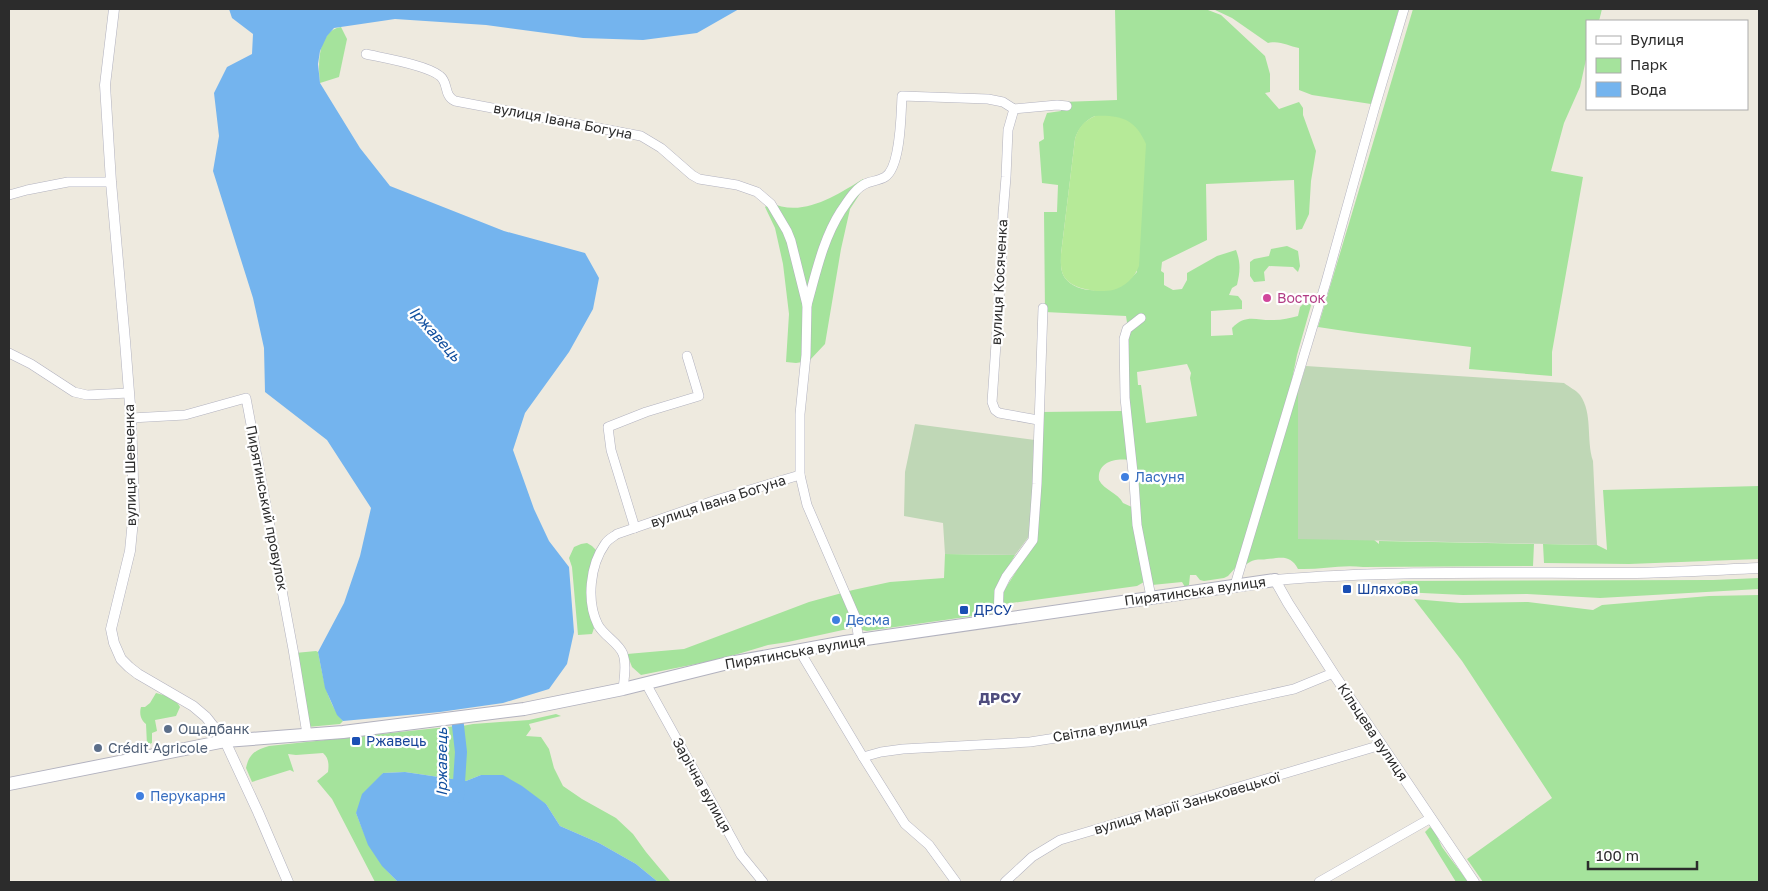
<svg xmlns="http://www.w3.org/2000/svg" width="1768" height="891" viewBox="0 0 1768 891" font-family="'Golos Text',sans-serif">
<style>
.green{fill:#a5e39c;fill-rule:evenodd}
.cemetery{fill:#bfd7b6}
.pitch{fill:#b6ea98}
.water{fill:#74b4ee}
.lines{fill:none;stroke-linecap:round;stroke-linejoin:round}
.river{stroke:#74b4ee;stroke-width:12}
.minor-casing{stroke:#b2b2bf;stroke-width:10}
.tertiary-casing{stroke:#b2b2bf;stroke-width:11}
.secondary-casing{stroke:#b2b2bf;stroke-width:14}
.minor{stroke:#fff;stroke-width:9}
.tertiary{stroke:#fff;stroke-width:10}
.secondary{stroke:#fff;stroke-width:12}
.hotel-dot{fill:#d1479c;stroke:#fff;stroke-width:2}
.shop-dot{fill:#3f7fe0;stroke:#fff;stroke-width:2}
.transit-dot{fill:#1a4fb4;stroke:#fff;stroke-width:2}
.service-dot{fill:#5c6f8a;stroke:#fff;stroke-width:2}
.labels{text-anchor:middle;stroke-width:4.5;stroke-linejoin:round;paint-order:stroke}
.street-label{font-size:14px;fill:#2c2c2c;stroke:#fff}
.hotel-label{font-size:14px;fill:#b23c85;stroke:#fff;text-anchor:start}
.shop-label{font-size:14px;fill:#366cbe;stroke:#fff;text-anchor:start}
.transit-label{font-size:14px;fill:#164399;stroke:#fff;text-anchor:start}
.service-label{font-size:14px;fill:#4e5e75;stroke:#fff;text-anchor:start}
.water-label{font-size:15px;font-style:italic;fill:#0f4e9e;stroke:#fff}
.neighbourhood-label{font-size:15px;font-weight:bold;fill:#4e4c7d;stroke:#fff}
</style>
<rect width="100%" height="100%" fill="#eeeadf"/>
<g class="green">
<path d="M1115 9 1208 10 1221 15 1265 56 1270 74V92L1265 93 1279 109 1299 102 1303 108V115L1316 151 1311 181 1309 214 1302 229 1296 230 1294 180 1206 184 1207 240 1162 262 1161 271 1164 273V285L1173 290 1182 289 1187 280V273L1217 256 1236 250C1241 263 1240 272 1237 285L1232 288 1229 295 1238 296 1242 301V309L1211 311V336L1233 335 1232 328C1246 313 1257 321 1274 320 1282 320 1290 318 1298 316L1300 307 1306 301 1312 302 1297 355 1290 389 1298 391 1315 420 1373 539 1379 544V541L1534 544 1533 566 1363 567C1341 564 1320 570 1298 569 1290 554 1281 558 1267 559 1263 560 1259 559 1255 560 1247 562 1248 566 1237 566L1228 576 1224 578 1204 581 1200 580 1196 575H1190L1189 585 1185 587 1182 582 1152 585 1146 562 1126 398 1128 329 1126 316 1045 312 1044 212H1057L1058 185 1042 183 1039 142 1044 139 1043 124 1047 113 1061 111 1062 102 1117 100ZM1095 116H1105L1137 272C1122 290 1081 299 1065 278 1060 271 1061 262 1061 254L1075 139C1078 129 1085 120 1095 116ZM1187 364 1191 373 1190 378 1197 416 1146 423 1141 385H1138L1137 372Z"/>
<path d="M1213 9H1399L1371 104 1312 95 1299 90V48C1288 46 1280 40 1268 43L1232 18Z"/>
<polygon points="1413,9 1602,9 1599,21 1587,21 1587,55 1580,87 1564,123 1551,171 1583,177 1552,352 1552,376 1469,369 1471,347 1358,333 1318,327"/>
<path d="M341 27 347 39 339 77 320 83C318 65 317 31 341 27Z"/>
<path d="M863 179 865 186 850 209 841 249 825 344 809 361 796 363 786 362 789 314 783 264 775 228 765 207 770 202C801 219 837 195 863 179Z"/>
<polygon points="1287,246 1298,251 1300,266 1298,272 1293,267 1269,266 1264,272 1265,281 1254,282 1250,276 1250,262 1254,259 1269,256 1271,249"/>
<path d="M1123 411 1128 460C1114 458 1097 463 1099 480 1104 490 1118 493 1123 503L1134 508 1144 582 1137 586 1004 604 1002 597 1005 589 1034 543 1041 412Z"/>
<polygon points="1759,486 1759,559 1629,564 1544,563 1543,544 1597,545 1607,550 1603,490"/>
<polygon points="587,543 592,546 597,551 589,605 594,628 592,634 578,635 572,567 569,558 574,547 581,544"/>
<polygon points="945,554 1015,555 996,588 994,613 867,631 852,628 788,642 768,645 721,659 641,675 632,667 627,654 684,649 809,602 853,590 890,582 944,578"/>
<polygon points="1759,578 1759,589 1600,598 1527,594 1463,595 1402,592 1395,585 1402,581 1713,580"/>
<polygon points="1759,595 1759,882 1483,882 1467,859 1552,798 1462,661 1414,599 1460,603 1528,602 1593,610 1602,605 1709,596"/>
<path d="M316 651 318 652C323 676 326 701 343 721L340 724 308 727 295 653Z"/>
<path d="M156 693C166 696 175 697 180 707L176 716 155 720 157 731 152 733V743L147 745 146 724C141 720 139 714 141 707H145L150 703Z"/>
<path d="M556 714 561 716 529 724 531 729 526 736 541 737 549 749 554 768 563 786 582 799 616 818 633 834 646 852 671 882H658L636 864 599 843 560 826 546 804 481 775 466 781 405 772 383 773 356 813C368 844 374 858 398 882H375L332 799 317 781 328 772C329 765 329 758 323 753L296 755 288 754 294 772 290 770 252 782 246 768C249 754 255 750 269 746L456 726 458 744 462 747V726L473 724 529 720Z"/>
<path d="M1430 827C1437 833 1438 839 1442 847 1450 859 1460 870 1468 882H1456L1425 832Z"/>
</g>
<g class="cemetery">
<path d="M1306 366 1564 383C1569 387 1576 390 1580 395 1593 413 1586 440 1593 461L1597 545 1298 539V391Z"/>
<polygon points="915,424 1035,440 1030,535 1015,555 945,554 943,523 904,516 905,472"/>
</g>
<path class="pitch" d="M1095 116C1121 115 1135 119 1146 144L1139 266C1135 277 1125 287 1113 290 1099 293 1074 290 1065 278 1060 271 1061 262 1061 254L1075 139C1078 128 1084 121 1095 116Z"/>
<g class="water">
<polygon points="229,9 739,9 697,33 643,40 583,38 486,25 395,19 334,28 327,36 320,51 318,64 320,83 360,148 390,186 504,231 585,253 599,278 593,309 569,352 525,413 513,450 534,509 549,541 569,567 574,632 567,664 549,689 503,703 440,712 343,721 337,715 325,688 318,652 344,603 360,556 371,508 327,440 265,392 264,348 253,298 213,171 219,136 214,93 227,67 252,54 253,34 232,18"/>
<polygon points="405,772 466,781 481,775 503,775 522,786 546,804 560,826 599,843 636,864 658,882 398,882 382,866 368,845 356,813 362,794 383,773"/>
</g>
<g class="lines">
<polyline class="river" points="457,717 461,752 458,797"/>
<g class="minor-casing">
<g id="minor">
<path d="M366 54C384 58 427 65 440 76 449 83 443 95 455 101L641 136 661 148 692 175 699 179 737 185 757 192 771 204 787 231 791 241 807 305 806 355 800 414V475L807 505 855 616 859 640"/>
<polyline points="1014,109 1008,130 1006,177 1003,214 1002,256 992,402 995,410 999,413 1038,420"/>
<polyline points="9,195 27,190 68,182 111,182"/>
<path d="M807 305C816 273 823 239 841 211 848 201 855 188 867 183 873 181 880 180 885 177 901 167 901 113 902 96L988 99 1003 102 1014 109 1057 105 1067 106"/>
<polyline points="1141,318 1127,329 1124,339 1125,398 1134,482 1137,525 1151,597"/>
<polyline points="9,353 31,364 74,392 87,395 129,393"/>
<polyline points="131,418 185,415 246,398 293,649 307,734"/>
<polyline points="635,528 611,450 608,427 646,412 699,396 687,356"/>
<polyline points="1235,585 1326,282 1374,110 1404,9"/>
<polyline points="998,619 999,591 1006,577 1033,540 1037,484 1043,308"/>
<polyline points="799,650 863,757 905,824 929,845 956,882"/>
<polyline points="647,683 649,689 741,855 763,882"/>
<path d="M623 689C624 679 627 665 623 654 619 643 604 636 598 625 586 601 590 565 605 544 608 539 613 537 617 534L716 500 800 475"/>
<polyline points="863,757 881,752 903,749 1030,742 1075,735 1138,723 1294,689 1333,673"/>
<polyline points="1005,882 1032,857 1060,840 1381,745"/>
<polyline points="1319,882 1431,818"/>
</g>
</g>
<g class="tertiary-casing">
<g id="tertiary">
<polyline points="114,9 105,85 111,182 125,341 131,418 134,510 130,551 111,629 114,643 121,659 129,667 138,674 193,706 206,717 225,741 258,812 288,882"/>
<path d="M1474 882 1333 673 1288 603 1275 580C1388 570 1503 573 1616 573 1663 573 1711 570 1759 568"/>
</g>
</g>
<g class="secondary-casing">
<polyline id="secondary" points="9,784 225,741 343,732 524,709 623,689 724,664 845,642 1275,580"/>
</g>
<use href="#minor" class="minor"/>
<use href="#tertiary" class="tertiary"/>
<use href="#secondary" class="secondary"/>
</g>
<circle class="hotel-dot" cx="1267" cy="298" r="5"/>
<g class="shop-dot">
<circle cx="1125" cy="477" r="5"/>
<circle cx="836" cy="620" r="5"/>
<circle cx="140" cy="796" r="5"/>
</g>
<g class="transit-dot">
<rect x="1342" y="584" width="10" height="10" rx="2.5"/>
<rect x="959" y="605" width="10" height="10" rx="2.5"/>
<rect x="351" y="736" width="10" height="10" rx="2.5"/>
</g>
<g class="service-dot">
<circle cx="168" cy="729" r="5"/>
<circle cx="98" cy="748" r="5"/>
</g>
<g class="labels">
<g class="street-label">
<text transform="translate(563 121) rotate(11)" y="5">вулиця Івана Богуна</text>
<text transform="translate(999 282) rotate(-87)" y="5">вулиця Косяченка</text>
<text transform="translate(130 465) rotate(-91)" y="5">вулиця Шевченка</text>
<text transform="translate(718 501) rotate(-18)" y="5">вулиця Івана Богуна</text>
<text transform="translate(267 508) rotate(79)" y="5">Пирятинський провулок</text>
<text transform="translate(1195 591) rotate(-8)" y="5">Пирятинська вулиця</text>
<text transform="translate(795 652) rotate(-10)" y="5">Пирятинська вулиця</text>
<text transform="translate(1100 729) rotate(-10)" y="5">Світла вулиця</text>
<text transform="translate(1373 732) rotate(56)" y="5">Кільцева вулиця</text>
<text transform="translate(702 785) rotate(61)" y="5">Зарічна вулиця</text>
<text transform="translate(1187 803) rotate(-16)" y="5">вулиця Марії Заньковецької</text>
</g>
<g class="hotel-label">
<text x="1277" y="303">Восток</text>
</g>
<g class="shop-label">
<text x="1135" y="482">Ласуня</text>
<text x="846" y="625">Десма</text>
<text x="150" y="801">Перукарня</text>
</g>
<g class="transit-label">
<text x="1357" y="594">Шляхова</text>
<text x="974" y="615">ДРСУ</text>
<text x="366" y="746">Ржавець</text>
</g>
<g class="service-label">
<text x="178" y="734">Ощадбанк</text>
<text x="108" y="753">Crédit Agricole</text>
</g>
<g class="water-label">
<text transform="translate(435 334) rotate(48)" y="5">Іржавець</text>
<text transform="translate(442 762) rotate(-90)" y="5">Іржавець</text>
</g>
<g class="neighbourhood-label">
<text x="1000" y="703">ДРСУ</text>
</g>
</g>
<rect width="1768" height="891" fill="none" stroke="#2c2c2c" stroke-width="20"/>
<rect x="1586" y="20" width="162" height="90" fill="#ffffff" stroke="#ababab"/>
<rect x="1596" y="36" width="25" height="8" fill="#ffffff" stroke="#ababab"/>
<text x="1630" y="45" font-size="15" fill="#2c2c2c">Вулиця</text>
<rect x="1596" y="58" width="25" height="15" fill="#a5e39c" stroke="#ababab"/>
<text x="1630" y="70" font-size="15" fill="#2c2c2c">Парк</text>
<rect x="1596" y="82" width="25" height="15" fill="#74b4ee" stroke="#ababab"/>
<text x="1630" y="95" font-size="15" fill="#2c2c2c">Вода</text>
<path d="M1588 861v8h109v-8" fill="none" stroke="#2c2c2c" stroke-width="2.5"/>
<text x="1596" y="861" font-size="15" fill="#2c2c2c" stroke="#ffffff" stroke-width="4" paint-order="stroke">100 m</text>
</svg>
